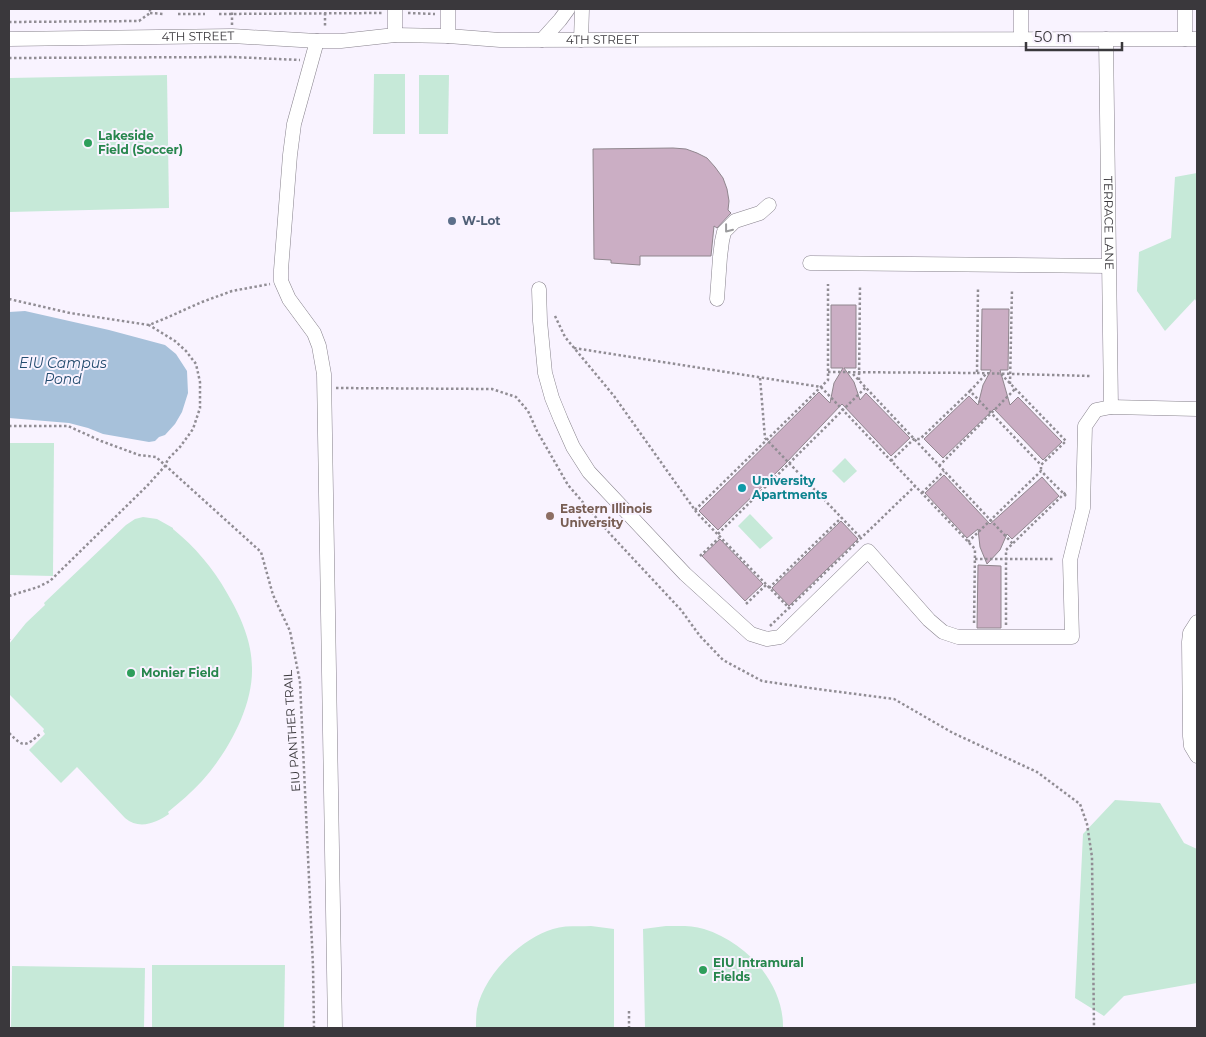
<svg xmlns="http://www.w3.org/2000/svg" width="1206" height="1037" viewBox="0 0 1206 1037" font-family="Montserrat,sans-serif">
<style>
.green{fill:#c6e9d8}
.water{fill:#a7c1da}
.building{fill:#cbaec4;stroke:#90868e}
.lines{fill:none;stroke-linecap:round;stroke-linejoin:round}
.minor-casing{stroke:#87828c;stroke-width:15}
.path{stroke:#918d94;stroke-width:2.5;stroke-dasharray:2.5 2.5;stroke-linecap:butt}
.minor{stroke:#fff;stroke-width:14}
.oneway{stroke:#9c9c9e}
.leisure-dot{fill:#2e9e5b;stroke:#f9f3ff;stroke-width:2}
.service-dot{fill:#5c6f8a;stroke:#f9f3ff;stroke-width:2}
.culture-dot{fill:#0f9aa8;stroke:#f9f3ff;stroke-width:2}
.education-dot{fill:#8d6e63;stroke:#f9f3ff;stroke-width:2}
.labels{text-anchor:middle;stroke-width:4;stroke-linejoin:round;paint-order:stroke}
.street-label{font-size:12px;fill:#3a383c;stroke:#f9f3ff}
.leisure-label{font-size:12px;font-weight:bold;fill:#27864d;stroke:#f9f3ff;text-anchor:start}
.service-label{font-size:12px;font-weight:bold;fill:#4e5e75;stroke:#f9f3ff;text-anchor:start}
.culture-label{font-size:12px;font-weight:bold;fill:#0d838f;stroke:#f9f3ff;text-anchor:start}
.education-label{font-size:12px;font-weight:bold;fill:#785e54;stroke:#f9f3ff;text-anchor:start}
.water-label{font-size:14px;font-style:italic;fill:#244c6f;stroke:#f9f3ff}
</style>
<rect width="100%" height="100%" fill="#f9f3ff"/>
<g class="green">
<polygon points="374,74 405,74 405,134 373,134"/>
<polygon points="167,75 169,208 9,212 9,78"/>
<polygon points="419,75 449,75 448,134 419,134"/>
<polygon points="1197,173 1197,303 1195,299 1165,331 1137,291 1139,252 1171,238 1175,177"/>
<polygon points="9,443 54,443 53,576 9,575"/>
<polygon points="845,458 857,471 844,483 832,471"/>
<polygon points="750,514 773,538 760,549 738,526"/>
<path d="M143 517 157 519 173 528V529C195 547 213 568 227 593 240 615 252 641 252 668 253 707 228 752 202 781 192 792 180 802 168 812L169 814C156 823 139 830 125 818L77 767 61 783 29 750 45 734 43 731 44 729 9 694V644L26 623 45 605 44 603 126 525 135 519Z"/>
<polygon points="1115,800 1160,803 1184,843 1197,849 1197,983 1124,996 1104,1016 1075,998 1083,834"/>
<path d="M591 926 614 929V1028H476C476 1022 476 1015 477 1009 484 975 520 939 553 929 565 925 579 927 591 926Z"/>
<path d="M666 926C678 926 692 925 704 929 746 942 784 983 783 1028H645L643 929Z"/>
<polygon points="152,965 285,965 284,1028 152,1028"/>
<polygon points="12,966 145,968 144,1028 11,1028"/>
</g>
<polygon class="water" points="25,311 109,330 165,345 176,354 187,371 188,393 182,412 175,424 165,435 159,437 155,441 149,442 103,434 88,428 69,423 9,418 9,312"/>
<g class="building">
<polygon points="673,148 686,149 697,153 707,158 715,167 723,178 727,189 729,201 728,210 731,213 717,228 714,226 711,256 640,256 640,265 611,263 611,260 594,259 593,149"/>
<polygon points="831,305 856,305 856,368 844,368 854,382 860,400 866,393 910,438 891,456 842,404 785,464 718,530 699,511 819,392 830,403 834,383 843,368 831,368"/>
<polygon points="982,309 1009,309 1008,370 1000,370 1010,405 1018,397 1062,442 1043,460 994,409 943,458 924,439 969,396 978,405 983,385 991,370 981,370"/>
<polygon points="944,475 990,524 1042,477 1059,496 1012,539 1007,534 1000,550 987,564 980,547 978,529 967,538 925,493"/>
<polygon points="841,521 858,539 789,606 772,588"/>
<polygon points="720,539 763,584 745,601 702,556"/>
<polygon points="978,565 1001,566 1001,628 977,628"/>
</g>
<g class="lines">
<g class="minor-casing">
<g id="minor">
<polyline points="448,9 448,36"/>
<polyline points="1185,9 1185,39"/>
<polyline points="395,35 395,9"/>
<path id="s1" d="M9 39 232 36 317 41H341L395 35 448 36 500 40 1197 39"/>
<polyline points="1021,39 1021,9"/>
<path id="s2" d="M1106 39 1111 407"/>
<polyline points="542,40 560,20 568,9"/>
<polyline points="581,40 582,9"/>
<polyline points="317,41 294,124 290,155 281,270 281,281 289,299 314,333 319,346 324,374 335,1028"/>
<polyline points="810,263 1108,266"/>
<polyline points="539,289 540,321 545,373 552,398 561,420 573,447 589,472 685,574 751,634 767,639 780,637 868,551 929,620 943,632 958,637 1072,637 1070,560 1083,508 1085,426 1096,410 1111,407 1197,409"/>
<polyline points="717,299 720,257 722,241 724,232 735,221 760,213 769,205"/>
<polyline points="1197,622 1190,633 1189,642 1190,736 1191,746 1197,756"/>
</g>
</g>
<g class="path">
<polyline points="150,13 164,14"/>
<polyline points="325,13 325,26"/>
<polyline points="408,13 435,14"/>
<polyline points="178,14 205,14"/>
<polyline points="219,14 383,13"/>
<polyline points="9,22 139,21 150,13 150,9"/>
<polyline points="232,25 232,9"/>
<polyline points="9,58 232,57 300,60"/>
<polyline points="9,299 70,313 149,325 166,318 202,302 232,291 270,284"/>
<polyline points="555,316 565,337 614,396 697,513 790,609"/>
<polyline points="574,348 821,387 975,549 974,625"/>
<polyline points="828,372 977,373 978,288"/>
<polyline points="977,373 1091,376"/>
<polyline points="853,374 1013,544"/>
<polyline points="1001,374 1066,441 1041,465 1041,471"/>
<polyline points="760,378 765,438 861,538"/>
<polyline points="859,380 860,286"/>
<polyline points="1010,384 1012,289"/>
<polyline points="336,388 492,389 516,397 528,411 537,431 568,485 612,536 681,610 700,636 723,660 762,681 817,689 894,699 953,733 1037,772 1080,804 1087,824 1092,857 1094,1028"/>
<polyline points="970,391 986,374"/>
<polyline points="9,426 68,426 101,441 139,455 156,457 261,552 273,595 290,631 300,682 313,966 314,1028"/>
<polyline points="891,461 914,439 920,439 970,391 1041,465"/>
<polyline points="939,466 1015,389"/>
<polyline points="922,493 944,471"/>
<polyline points="695,510 828,380 828,284"/>
<polyline points="718,534 866,387"/>
<polyline points="968,542 1041,471 1066,496"/>
<polyline points="700,556 719,538"/>
<polyline points="975,559 1054,559"/>
<polyline points="769,588 841,518"/>
<polyline points="9,596 38,587 50,581 147,486 165,466 168,459 180,447 193,429 200,408 200,382 196,364 186,351 175,341 149,325"/>
<polyline points="746,604 766,585"/>
<polyline points="1006,625 1006,550 1066,492"/>
<polyline points="770,626 915,486"/>
<polyline points="9,639 9,640"/>
<path d="M9 733C24 748 25 747 41 733"/>
<polyline points="629,1011 629,1028"/>
</g>
<use href="#minor" class="minor"/>
</g>
<defs><path id="oneway-chevron" d="M-2-3.5L2.5 0L-2 3.5" fill="none" stroke-width="1.6" stroke-linecap="round" stroke-linejoin="round" transform="scale(1.25)"/></defs>
<use class="oneway" href="#oneway-chevron" transform="translate(728 229) rotate(128)"/>
<g class="leisure-dot">
<circle cx="88" cy="143" r="5"/>
<circle cx="131" cy="673" r="5"/>
<circle cx="703" cy="970" r="5"/>
</g>
<circle class="service-dot" cx="452" cy="221" r="5"/>
<circle class="culture-dot" cx="742" cy="488" r="5"/>
<circle class="education-dot" cx="550" cy="516" r="5"/>
<g class="labels">
<g class="street-label">
<text dy="4" stroke="none"><textPath href="#s1" startOffset="189">4TH STREET</textPath></text>
<text dy="4" stroke="none"><textPath href="#s1" startOffset="594">4TH STREET</textPath></text>
<text dy="4" stroke="none"><textPath href="#s2" startOffset="184">TERRACE LANE</textPath></text>
<text transform="translate(292 731) rotate(-94)" y="4">EIU PANTHER TRAIL</text>
</g>
<g class="leisure-label">
<text x="98" y="140">Lakeside<tspan x="98" dy="14">Field (Soccer)</tspan></text>
<text x="141" y="677">Monier Field</text>
<text x="713" y="967">EIU Intramural<tspan x="713" dy="14">Fields</tspan></text>
</g>
<g class="service-label">
<text x="462" y="225">W-Lot</text>
</g>
<g class="culture-label">
<text x="752" y="485">University<tspan x="752" dy="14">Apartments</tspan></text>
</g>
<g class="education-label">
<text x="560" y="513">Eastern Illinois<tspan x="560" dy="14">University</tspan></text>
</g>
<g class="water-label">
<text x="63" y="368">EIU Campus<tspan x="63" dy="16">Pond</tspan></text>
</g>
</g>
<rect width="1206" height="1037" fill="none" stroke="#3a383c" stroke-width="20"/>
<path d="M1026 42v8h96v-8" fill="none" stroke="#3a383c" stroke-width="2.5"/>
<text x="1034" y="42" font-size="15" fill="#3a383c" stroke="#f9f3ff" stroke-width="4" paint-order="stroke">50 m</text>
</svg>
